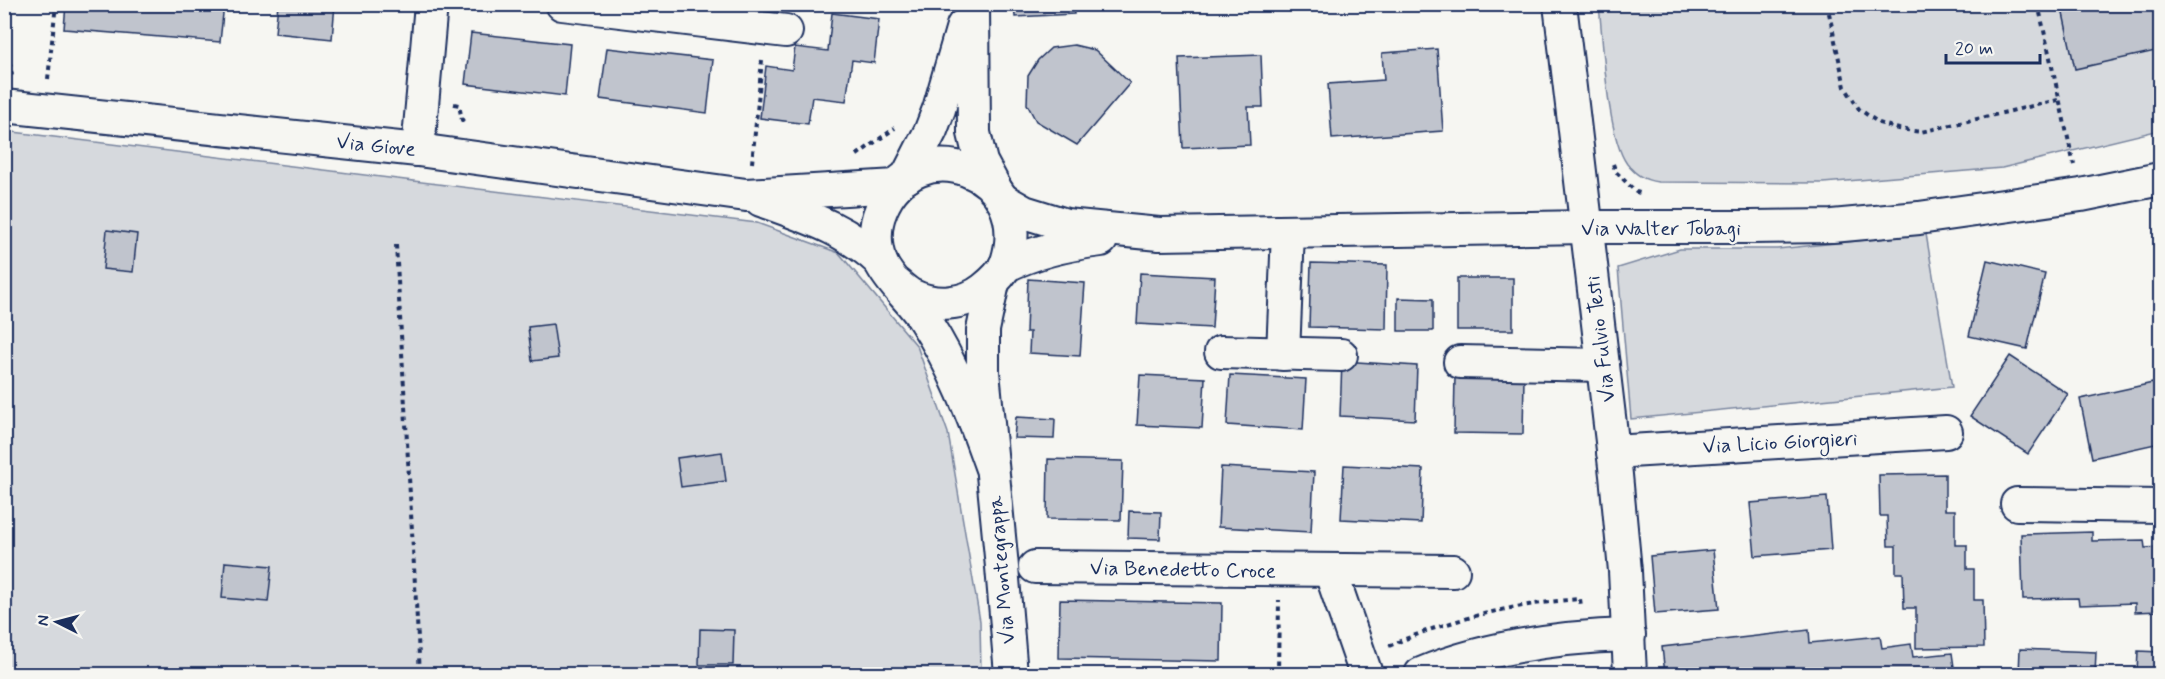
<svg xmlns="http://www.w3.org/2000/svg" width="2165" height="679" viewBox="0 0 2165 679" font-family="Mynerve,sans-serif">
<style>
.green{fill:#d6d9dd;stroke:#78849e;stroke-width:1.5}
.building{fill:#c0c4cd;stroke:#1b2f5e;stroke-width:1.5}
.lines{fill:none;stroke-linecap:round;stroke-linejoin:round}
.minor-casing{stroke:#1b2f5e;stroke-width:36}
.path{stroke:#1b2f5e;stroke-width:4;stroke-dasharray:4.5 4.5;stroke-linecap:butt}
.minor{stroke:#f6f6f2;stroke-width:32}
.labels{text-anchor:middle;stroke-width:4.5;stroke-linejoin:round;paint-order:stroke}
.street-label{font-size:21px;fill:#1b2f5e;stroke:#f6f6f2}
</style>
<rect width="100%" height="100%" fill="#f6f6f2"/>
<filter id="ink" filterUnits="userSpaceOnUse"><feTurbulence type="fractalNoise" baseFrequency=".0167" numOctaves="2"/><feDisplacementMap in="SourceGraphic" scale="12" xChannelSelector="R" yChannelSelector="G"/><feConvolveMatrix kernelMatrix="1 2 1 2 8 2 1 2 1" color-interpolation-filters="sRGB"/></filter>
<g filter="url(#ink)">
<g class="green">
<path d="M1599 5H2160V130L2002 168 1823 183 1658 182C1644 180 1636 175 1627 164 1607 137 1603 41 1599 5Z"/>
<polygon points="5,131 757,223 839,253 917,346 948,433 980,621 981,674 5,674"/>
<polygon points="1926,234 1952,387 1631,419 1618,268 1680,249 1777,249"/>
</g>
<g class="building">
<polygon points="66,4 224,4 220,42 64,29"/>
<polygon points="278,4 335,4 332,39 275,33"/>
<polygon points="1014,4 1073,4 1074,14 1015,17"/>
<polygon points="2061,4 2160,4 2160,50 2075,69"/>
<polygon points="832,13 879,19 874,63 852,60 846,101 812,97 808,124 760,118 766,66 792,70 795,47 828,51"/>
<polygon points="471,33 570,44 565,96 465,84"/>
<polygon points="1074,45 1095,50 1130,83 1077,145 1036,121 1027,104 1028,76 1038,60 1051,48"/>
<polygon points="607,48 713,60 707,113 600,99"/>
<polygon points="1437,49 1443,131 1332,139 1328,84 1384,80 1382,53"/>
<polygon points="1261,55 1263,107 1248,107 1250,145 1183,148 1179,58"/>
<polygon points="107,230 137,234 133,272 103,269"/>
<polygon points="1987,260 2045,274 2027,349 1969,336"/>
<polygon points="1311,263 1387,265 1386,329 1309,327"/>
<polygon points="1140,273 1215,277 1212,328 1137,324"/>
<rect x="1457" y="278" width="56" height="52"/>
<polygon points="1028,279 1085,283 1080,356 1029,353 1030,332 1026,332"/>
<polygon points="1398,298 1433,299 1433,331 1398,331"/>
<polygon points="553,324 558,358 532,361 528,327"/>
<polygon points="2010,356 2068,394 2028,454 1970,416"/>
<polygon points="1342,361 1417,366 1415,420 1340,416"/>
<polygon points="1455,374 1524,376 1523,434 1454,433"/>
<polygon points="1140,375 1205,378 1202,428 1137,425"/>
<polygon points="1230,375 1306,379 1303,430 1227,425"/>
<polygon points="2153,383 2160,417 2160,443 2092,458 2080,399"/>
<polygon points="1016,417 1055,419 1054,439 1014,438"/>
<polygon points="722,452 726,481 681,487 677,458"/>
<polygon points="1048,459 1123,461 1121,520 1047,519"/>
<polygon points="1344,465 1423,469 1421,523 1341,519"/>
<polygon points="1221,467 1314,472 1311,532 1218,527"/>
<polygon points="1945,474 1945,510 1955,510 1955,545 1967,545 1967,569 1974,569 1974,600 1983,600 1984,647 1916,648 1916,608 1904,608 1903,573 1896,573 1896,546 1888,546 1887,516 1880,516 1879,475"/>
<polygon points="1827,497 1831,550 1755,556 1750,503"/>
<polygon points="1129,511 1161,512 1160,539 1128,538"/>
<polygon points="2092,532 2092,541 2144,540 2145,548 2160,547 2160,611 2135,612 2135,603 2079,605 2078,598 2023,599 2021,534"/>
<polygon points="1713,550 1719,609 1655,614 1650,556"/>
<polygon points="225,562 272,566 268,602 222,598"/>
<polygon points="1060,600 1222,603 1221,661 1059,658"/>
<polygon points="700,629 734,630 733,665 699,665"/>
<polygon points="1809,630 1810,643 1880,636 1882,648 1911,644 1913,657 1952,653 1955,674 1665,674 1662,647"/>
<polygon points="2020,649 2096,652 2095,674 2019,674"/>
<polygon points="2138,651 2160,652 2160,674 2137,674"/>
</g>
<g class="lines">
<g class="minor-casing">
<g id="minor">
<polyline points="562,4 786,31"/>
<polyline points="973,4 974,133 981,162 995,188"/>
<polyline points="1560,4 1616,475 1625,571 1630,674"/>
<polyline points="4,106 418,150 746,195 896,186"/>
<polyline points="418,150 431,4"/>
<polyline points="907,177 931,130 939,109 963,26"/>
<path d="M761 200C807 217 845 228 881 262"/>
<polyline points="1003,200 1024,212 1066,225 1159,234 1586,227 1751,227 1832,226 1919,218 2081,195 2160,179"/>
<path d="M1005 266C1036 251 1068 244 1101 240"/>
<path d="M893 281C899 286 905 292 911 295 935 307 964 305 984 289 993 282 1003 273 1007 262 1036 170 915 127 881 210 874 226 874 247 881 263 892 285 913 301 925 321 954 366 973 415 991 466"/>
<polyline points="993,283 983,330 983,372 1002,567 1011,674"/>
<polyline points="1221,352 1341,355"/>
<polyline points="1283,354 1288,232"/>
<polyline points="1460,362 1603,365"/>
<polyline points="1613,452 1946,432"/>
<polyline points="2017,504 2160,506"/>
<polyline points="1035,567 1453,571"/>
<polyline points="1330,570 1366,674"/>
<path d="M1421 674C1486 647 1558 637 1629 635"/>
</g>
</g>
<g class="path">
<polyline points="1827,4 1845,87 1859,109 1879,123 1899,129 1921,132 2058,100"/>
<polyline points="2038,4 2074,165"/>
<polyline points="4,55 10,64 12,76"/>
<polyline points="48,79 56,4"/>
<polyline points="454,104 459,105 462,120 465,123"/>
<polyline points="857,155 895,128"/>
<polyline points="752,163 762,60"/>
<polyline points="1613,164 1616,172 1636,192 1640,193"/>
<polyline points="396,245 420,674"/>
<path d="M1389 646C1450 619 1513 604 1580 599L1581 606"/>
<polyline points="1278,674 1279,600"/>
</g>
<use href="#minor" class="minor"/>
</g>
</g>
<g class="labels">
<g class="street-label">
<text transform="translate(376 145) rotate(6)" y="7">Via Giove</text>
<text x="1661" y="235">Via Walter Tobagi</text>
<text transform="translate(1600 339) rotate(-97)" y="7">Via Fulvio Testi</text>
<text transform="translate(1780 442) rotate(-3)" y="7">Via Licio Giorgieri</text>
<text transform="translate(1183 569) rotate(1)" y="7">Via Benedetto Croce</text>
<text transform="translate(1001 570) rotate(-95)" y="7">Via Montegrappa</text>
</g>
</g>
<rect width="2165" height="679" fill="none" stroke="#f6f6f2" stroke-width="24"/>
<rect x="12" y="12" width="2141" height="655" fill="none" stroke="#1b2f5e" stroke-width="2" filter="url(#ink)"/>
<g transform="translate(57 622) rotate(276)" stroke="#f6f6f2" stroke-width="4.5" paint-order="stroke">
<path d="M0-4.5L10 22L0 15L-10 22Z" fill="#1b2f5e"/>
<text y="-9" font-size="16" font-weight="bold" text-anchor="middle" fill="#1b2f5e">N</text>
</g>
<path d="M1946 54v9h94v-9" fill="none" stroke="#1b2f5e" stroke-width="3"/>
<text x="1955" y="54" font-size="18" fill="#1b2f5e" stroke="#f6f6f2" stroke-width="4.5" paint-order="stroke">20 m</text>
</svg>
